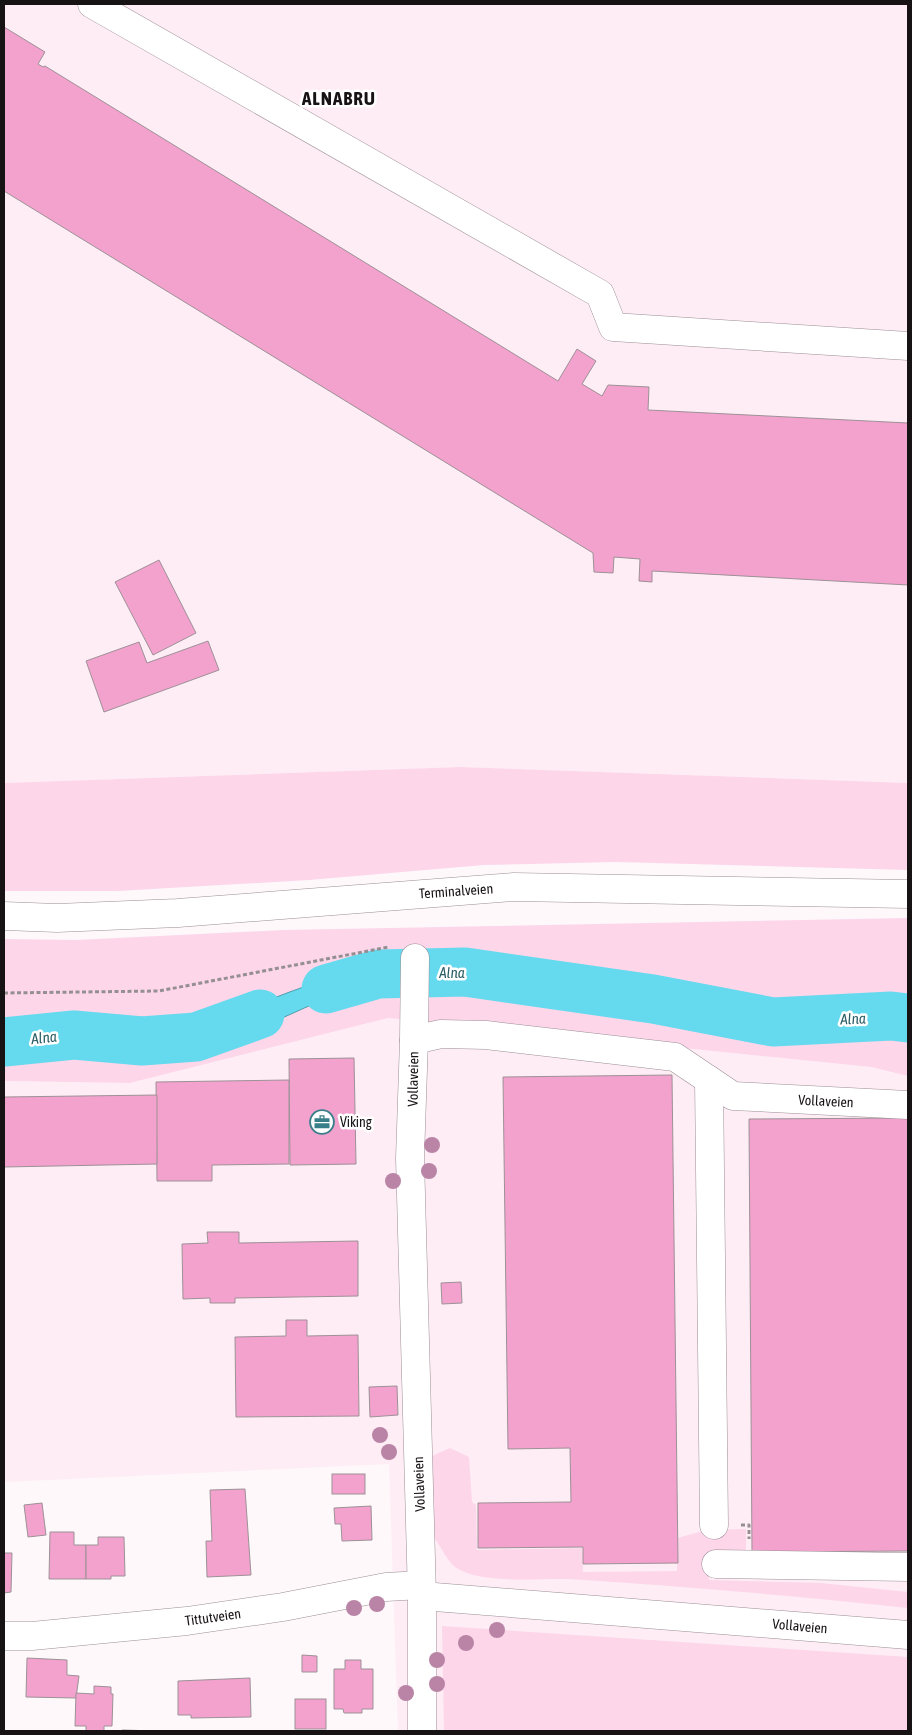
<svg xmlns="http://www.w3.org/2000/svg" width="912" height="1735" viewBox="0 0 912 1735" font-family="'Asap Condensed',sans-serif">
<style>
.built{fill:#feedf5}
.green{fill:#fdd6ea}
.water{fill:#65daee;stroke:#4e9ead}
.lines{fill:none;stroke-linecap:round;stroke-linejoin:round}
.river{stroke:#65daee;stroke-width:49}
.building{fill:#f2a2cd;stroke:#9d9197}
.minor-casing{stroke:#9b8f95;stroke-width:29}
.path{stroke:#958f92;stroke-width:3;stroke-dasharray:4 2.5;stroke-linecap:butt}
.minor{stroke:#fff;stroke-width:28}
.tree{fill:#b984a5}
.labels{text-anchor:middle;stroke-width:5;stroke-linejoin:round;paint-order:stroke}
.street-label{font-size:14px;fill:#171214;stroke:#fff}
.poi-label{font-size:14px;fill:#171214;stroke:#fff;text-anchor:start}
.water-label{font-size:15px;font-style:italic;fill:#2a5c64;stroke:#fff}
.district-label{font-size:19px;font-weight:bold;letter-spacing:1px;fill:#171214;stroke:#fff}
</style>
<rect width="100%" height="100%" fill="#fef8fb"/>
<g class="built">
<polygon points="4,4 908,4 908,783 460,767 4,783"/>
<polygon points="388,1018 871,1067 908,1076 908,1731 398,1731 389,1464 6,1482 4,1478 4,1081 130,1083"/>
</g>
<g class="green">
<polygon points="460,767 908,783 908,870 616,862 484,865 309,880 118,891 4,891 4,783"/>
<polygon points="908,918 908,1076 871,1067 388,1018 130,1083 4,1081 4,939 76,940 283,930"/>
<path d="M450 1448 469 1457 472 1502 476 1505 477 1550 582 1548 583 1572 677 1571V1538L707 1530 746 1529V1551L711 1553 709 1580 821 1583 908 1592V1608C796 1596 682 1586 569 1579 538 1578 489 1584 460 1570 446 1563 443 1547 432 1536L430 1460 434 1455Z"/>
<polygon points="442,1626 908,1657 908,1731 444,1731"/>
</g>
<path class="water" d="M390 962 392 986 347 994 311 1005 231 1041 198 1050 195 1027C262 1005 319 976 390 962Z"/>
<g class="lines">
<g class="river">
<polyline points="326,989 378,974 465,972 653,999 773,1022 891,1016 908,1018"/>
<polyline points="4,1042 74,1035 142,1041 196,1037 260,1014"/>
</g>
</g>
<g class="building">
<polygon points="4,27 45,52 38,64 43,67 45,66 558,381 577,349 596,361 582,384 602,396 608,385 649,387 648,410 908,423 908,585 652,571 652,582 639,581 640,559 614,557 613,573 594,572 593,553 4,191"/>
<polygon points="159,560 196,633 153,655 115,582"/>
<polygon points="208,641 219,670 104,712 86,661 139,642 147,663"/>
<polygon points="354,1058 356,1164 290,1165 289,1059"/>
<polygon points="672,1075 678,1563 583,1564 583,1547 478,1548 478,1503 571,1502 570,1448 508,1449 503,1077"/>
<polygon points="289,1080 289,1164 212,1165 212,1181 157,1181 156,1082"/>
<polygon points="157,1095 157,1164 4,1167 4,1097"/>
<polygon points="908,1118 908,1551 752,1552 749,1119"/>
<polygon points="207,1232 239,1232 239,1243 358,1241 358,1296 235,1298 235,1303 210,1303 210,1298 183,1299 182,1244 208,1243"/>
<polygon points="461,1282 462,1303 442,1304 441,1283"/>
<polygon points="286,1320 307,1320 307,1336 358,1335 359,1416 236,1417 235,1337 286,1336"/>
<polygon points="397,1386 398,1415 370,1417 369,1387"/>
<rect x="332" y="1474" width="33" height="20"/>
<polygon points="245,1489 251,1575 207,1577 206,1541 212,1541 210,1490"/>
<polygon points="42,1503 46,1535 28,1537 24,1505"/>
<polygon points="371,1506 372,1540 342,1541 341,1524 335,1524 334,1508"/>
<polygon points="50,1532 74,1532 74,1545 86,1545 86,1579 49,1579"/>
<polygon points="98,1537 124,1537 125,1576 111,1576 111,1579 86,1579 86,1545 98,1545"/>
<polygon points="4,1553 12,1553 11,1592 4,1593"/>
<polygon points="302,1655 317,1656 317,1672 302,1672"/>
<polygon points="27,1658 67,1660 67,1675 79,1676 76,1698 26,1697"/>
<polygon points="345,1660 361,1660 361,1669 373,1669 373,1709 362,1709 362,1713 344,1713 343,1709 334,1709 334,1669 345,1669"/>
<polygon points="250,1678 251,1717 191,1718 191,1715 178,1715 178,1681"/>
<polygon points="94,1686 111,1687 111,1694 113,1694 112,1726 104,1726 104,1731 86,1731 86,1726 75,1726 76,1693 94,1694"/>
<rect x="295" y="1699" width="31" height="30"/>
<polygon points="122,1730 157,1731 122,1731"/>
</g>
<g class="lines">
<g class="minor-casing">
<g id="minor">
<polyline points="92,4 600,294 613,327 908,346"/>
<polyline points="4,916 57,918 178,913 514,887 908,894"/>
<polyline points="414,1040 415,958"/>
<polyline points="709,1080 714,1525"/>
<polyline points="716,1564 908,1567"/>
<polyline points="422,1596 908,1635"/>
<polyline points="4,1636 32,1636 187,1621 283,1607 386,1587 421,1585"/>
<polyline points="422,1731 422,1596 410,1158 414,1040 441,1034 486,1035 675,1057 733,1096 908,1105"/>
</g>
</g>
<g class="path">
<polyline points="4,993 159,991 389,947"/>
<polyline points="741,1525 749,1525 749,1539"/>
</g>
<use href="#minor" class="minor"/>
</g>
<g class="tree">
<circle cx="432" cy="1145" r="8"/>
<circle cx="429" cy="1171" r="8"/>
<circle cx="393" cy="1181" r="8"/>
<circle cx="380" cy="1435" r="8"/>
<circle cx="389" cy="1452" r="8"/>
<circle cx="377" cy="1604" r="8"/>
<circle cx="354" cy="1608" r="8"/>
<circle cx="497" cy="1630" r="8"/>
<circle cx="466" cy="1643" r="8"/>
<circle cx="437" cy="1660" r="8"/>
<circle cx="437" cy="1684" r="8"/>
<circle cx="406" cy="1693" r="8"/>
</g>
<defs>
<g id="office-ring" transform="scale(1.25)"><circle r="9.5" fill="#fff" stroke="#397f8a" stroke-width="1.5"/><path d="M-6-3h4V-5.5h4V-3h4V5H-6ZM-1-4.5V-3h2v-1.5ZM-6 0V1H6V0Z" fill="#397f8a"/></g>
</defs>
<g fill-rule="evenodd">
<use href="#office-ring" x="322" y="1122"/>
</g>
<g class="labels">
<g class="street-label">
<text transform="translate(456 891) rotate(-4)" y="5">Terminalveien</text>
<text transform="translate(413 1079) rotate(-89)" y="5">Vollaveien</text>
<text transform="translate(826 1101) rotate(3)" y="5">Vollaveien</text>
<text transform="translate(419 1484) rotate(-92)" y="5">Vollaveien</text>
<text transform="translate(213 1617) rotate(-8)" y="5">Tittutveien</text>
<text transform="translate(800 1626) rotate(5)" y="5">Vollaveien</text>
</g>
<g class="poi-label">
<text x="340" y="1127">Viking</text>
</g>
<g class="water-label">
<text x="452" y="978">Alna</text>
<text transform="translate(853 1019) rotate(-2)" y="5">Alna</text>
<text transform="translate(44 1038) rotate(-6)" y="5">Alna</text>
</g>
<g class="district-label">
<text x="339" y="105">ALNABRU</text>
</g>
</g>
<rect width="912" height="1735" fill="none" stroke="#171214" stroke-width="10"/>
</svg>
